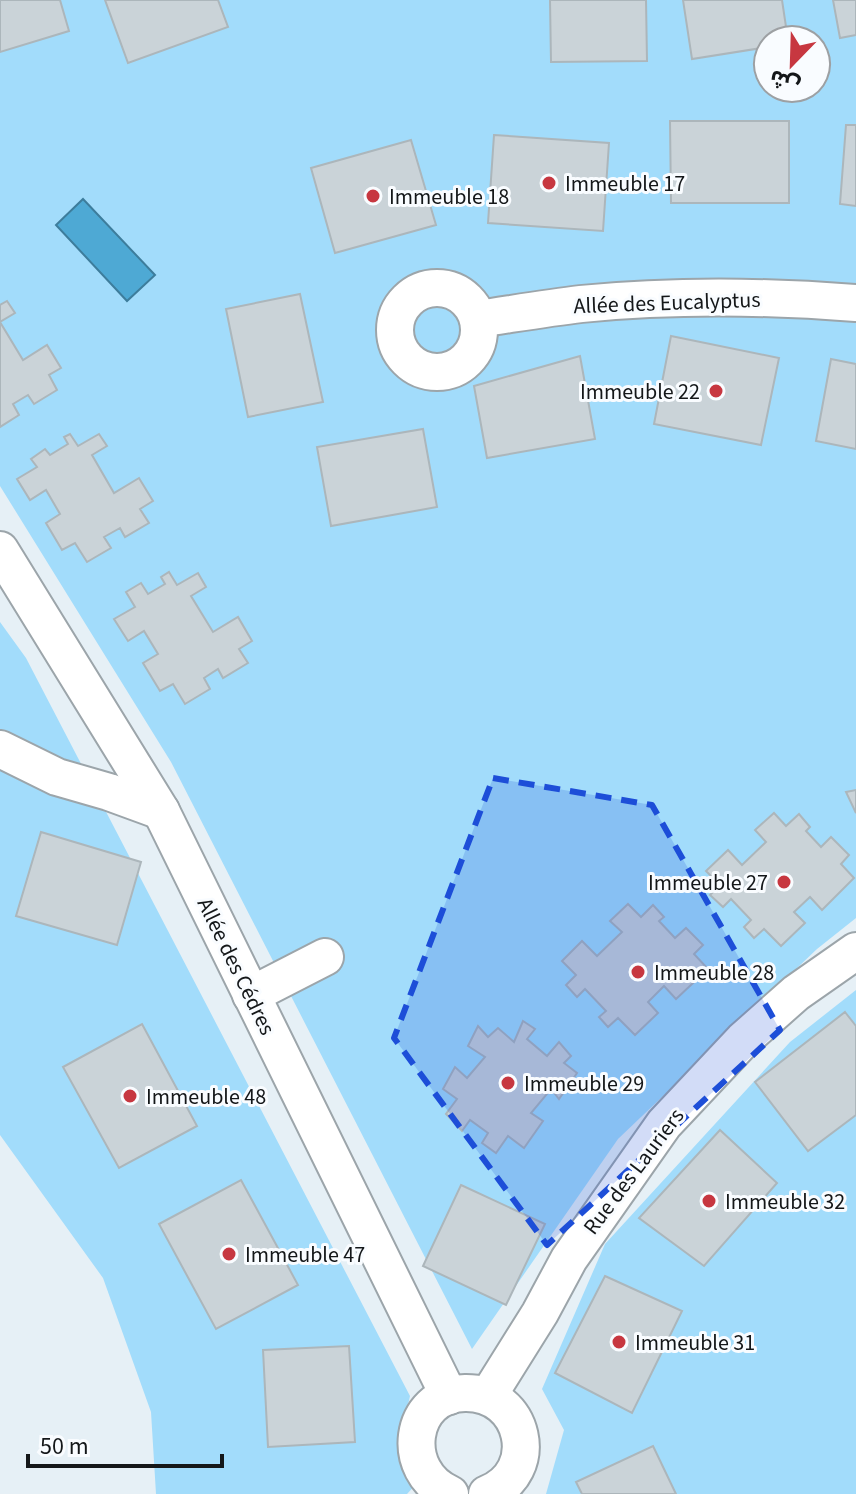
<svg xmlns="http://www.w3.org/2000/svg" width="856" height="1494" viewBox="0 0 856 1494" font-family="'Source Sans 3','Noto Sans Arabic',sans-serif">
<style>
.green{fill:#a2dcfb;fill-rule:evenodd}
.water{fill:#4ea9d4;stroke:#3d7d9c;stroke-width:2}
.building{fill:#cad3d8;stroke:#acb6bb;stroke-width:2}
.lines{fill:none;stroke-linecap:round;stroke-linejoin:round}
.minor-casing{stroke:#9ca5aa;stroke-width:40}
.minor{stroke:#fff;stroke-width:36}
.marked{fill:#1d4ed8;fill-opacity:0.2;stroke:#1d4ed8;stroke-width:6;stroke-dasharray:16 10;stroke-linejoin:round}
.poi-dot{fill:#c73740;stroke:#f9fcff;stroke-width:3}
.labels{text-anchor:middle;stroke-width:6;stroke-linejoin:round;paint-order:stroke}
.poi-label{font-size:22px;fill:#141719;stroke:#f9fcff;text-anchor:start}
.street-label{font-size:22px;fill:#141719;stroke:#f9fcff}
</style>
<rect width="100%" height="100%" fill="#e6f0f6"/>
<g class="green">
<path d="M0 0H856V918L817 949 618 1139 472 1349 171 762 0 486ZM768 40H816V88H768Z"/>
<polygon points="0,622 26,658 410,1396 399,1444 419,1481 407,1494 156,1494 151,1412 103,1278 0,1135"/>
<polygon points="856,990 856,1494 546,1494 564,1430 542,1389 605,1244 790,1042"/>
</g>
<polygon class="water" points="83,199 155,275 127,301 56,225"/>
<g class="building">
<polygon points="0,0 60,0 69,31 0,52"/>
<polygon points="105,0 218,0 228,27 128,63"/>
<polygon points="550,0 646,0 647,61 551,62"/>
<polygon points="683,0 782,0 788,40 768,40 768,47 692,59"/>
<polygon points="833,0 856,0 856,35 840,38"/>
<polygon points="670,121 789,121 789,203 671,203"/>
<polygon points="846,125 856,125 856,206 840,204"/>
<polygon points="494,135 609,143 603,231 488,223"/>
<polygon points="411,140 436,225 335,253 311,168"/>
<polygon points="300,294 323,402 248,417 226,309"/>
<polygon points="7,301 15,313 0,322 23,360 47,345 61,368 49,375 57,390 34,404 28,395 13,404 19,415 0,427 0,305"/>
<polygon points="671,336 779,358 761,445 654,424"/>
<polygon points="580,356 595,439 487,458 474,386"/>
<polygon points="831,359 856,364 856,449 816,441"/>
<polygon points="423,429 437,507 331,526 317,447"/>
<polygon points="70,434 78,446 99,434 107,446 92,455 114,493 139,478 153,501 140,509 149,523 125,537 120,528 104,537 111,548 87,562 75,543 62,550 46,523 60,514 46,490 30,500 17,479 37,467 31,459 45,449 50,455 68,444 64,437"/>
<polygon points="169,572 177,585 198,573 206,587 191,596 213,632 238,617 252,641 239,649 248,663 223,678 218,669 204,678 210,689 185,704 173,684 160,691 143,663 158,654 144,631 128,641 114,619 135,607 126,592 141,583 148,594 165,584 161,577"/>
<polygon points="856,790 856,813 846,792"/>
<polygon points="774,813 786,826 799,814 810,827 806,831 821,847 831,837 849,855 841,864 854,878 822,910 810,897 794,912 805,923 781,946 764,929 754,938 744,927 751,920 731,899 723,907 710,895 720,885 706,871 728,850 742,865 766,842 755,830"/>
<polygon points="41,832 141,862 117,945 16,916"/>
<polygon points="628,904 641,917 653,905 664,917 659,921 675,938 686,928 703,945 694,954 708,969 676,999 664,986 648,1002 658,1013 635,1035 618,1018 608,1027 599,1017 606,1011 585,989 577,997 566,985 576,975 562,961 582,941 597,956 622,932 610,921"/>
<polygon points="845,1012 856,1026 856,1115 808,1151 755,1082"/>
<polygon points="523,1021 535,1029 527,1039 547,1056 559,1042 571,1056 564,1063 577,1073 559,1099 551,1089 531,1113 543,1121 524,1148 508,1136 496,1153 482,1143 488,1133 470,1120 462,1131 446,1114 457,1099 443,1089 455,1067 467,1078 485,1057 468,1046 478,1026 488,1037 498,1028 514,1042"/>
<polygon points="142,1024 197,1126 119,1168 63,1067"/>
<polygon points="720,1130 777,1183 704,1266 639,1218"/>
<polygon points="241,1180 298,1285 216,1329 159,1224"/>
<polygon points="461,1185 545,1224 506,1305 423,1266"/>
<polygon points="605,1276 682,1311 632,1413 555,1373"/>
<polygon points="349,1346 355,1442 268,1447 263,1350"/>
<polygon points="653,1446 676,1494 582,1494 576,1482"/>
</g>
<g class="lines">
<g class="minor-casing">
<g id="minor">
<circle cx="437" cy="330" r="42"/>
<path d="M478 319C512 314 547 308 581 304 673 295 765 296 856 303"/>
<polyline points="0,550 161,811 449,1396"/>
<polyline points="0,749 57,777 109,792 161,811"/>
<polyline points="251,995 325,957"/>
<polyline points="488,1396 540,1313 569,1259 664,1124 743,1040 796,993 856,951"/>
<path d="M450 1494C399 1472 408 1394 465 1393 525 1392 543 1472 487 1494"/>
</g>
</g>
<use href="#minor" class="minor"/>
</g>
<path class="marked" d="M493 778 652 805 780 1030 547 1245 394 1038Z"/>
<g class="poi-dot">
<circle cx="549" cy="183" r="8"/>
<circle cx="373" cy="196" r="8"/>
<circle cx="716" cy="391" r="8"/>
<circle cx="784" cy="882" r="8"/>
<circle cx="638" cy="972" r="8"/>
<circle cx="508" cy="1083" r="8"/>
<circle cx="130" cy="1096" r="8"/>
<circle cx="709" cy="1201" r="8"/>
<circle cx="229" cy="1254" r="8"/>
<circle cx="619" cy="1342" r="8"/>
</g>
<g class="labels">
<g class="poi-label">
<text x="565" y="191">Immeuble 17</text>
<text x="389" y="204">Immeuble 18</text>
<text x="700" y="399" text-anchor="end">Immeuble 22</text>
<text x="768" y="890" text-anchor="end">Immeuble 27</text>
<text x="654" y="980">Immeuble 28</text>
<text x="524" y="1091">Immeuble 29</text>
<text x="146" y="1104">Immeuble 48</text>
<text x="725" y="1209">Immeuble 32</text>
<text x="245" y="1262">Immeuble 47</text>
<text x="635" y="1350">Immeuble 31</text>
</g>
<g class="street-label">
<text transform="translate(667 302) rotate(-2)" y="8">Allée des Eucalyptus</text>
<text transform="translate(237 966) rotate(64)" y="8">Allée des Cédres</text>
<text transform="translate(633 1171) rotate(-53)" y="8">Rue des Lauriers</text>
</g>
</g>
<g transform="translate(792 64) rotate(203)"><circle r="38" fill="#f9fcff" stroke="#9da0a3" stroke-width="2"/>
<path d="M0-6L14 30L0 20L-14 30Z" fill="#c73740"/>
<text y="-12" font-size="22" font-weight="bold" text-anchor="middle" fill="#141719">ش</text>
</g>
<path d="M28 1454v12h194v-12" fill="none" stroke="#141719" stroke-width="4"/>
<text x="40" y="1454" font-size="24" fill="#141719" stroke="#f9fcff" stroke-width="6" paint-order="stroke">50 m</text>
</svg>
